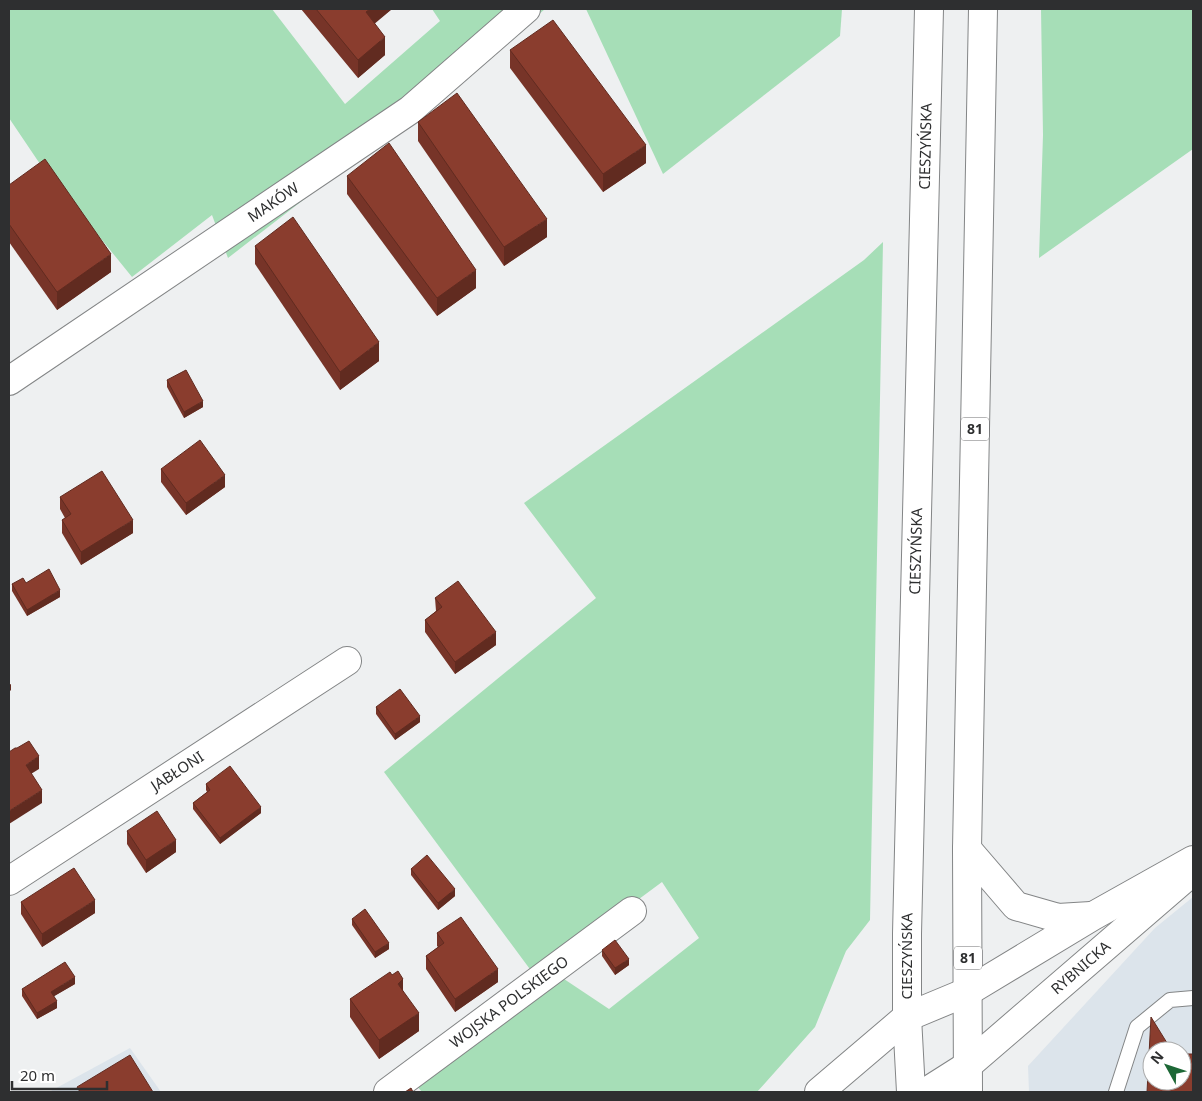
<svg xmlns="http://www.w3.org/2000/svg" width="1202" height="1101" viewBox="0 0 1202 1101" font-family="'Noto Sans',sans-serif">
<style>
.built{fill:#dce4eb;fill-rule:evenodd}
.green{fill:#a6deb7}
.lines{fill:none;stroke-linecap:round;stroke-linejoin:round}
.service-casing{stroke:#838586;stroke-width:16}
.minor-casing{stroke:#838586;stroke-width:30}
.tertiary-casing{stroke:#838586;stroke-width:30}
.primary-casing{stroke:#838586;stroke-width:30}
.service{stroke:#fff;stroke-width:14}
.minor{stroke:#fff;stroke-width:28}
.tertiary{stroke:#fff;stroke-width:28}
.primary{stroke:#fff;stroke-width:28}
.wall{fill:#773428}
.shaded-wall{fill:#612b20}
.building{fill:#8a3d2e;stroke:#612b20}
.labels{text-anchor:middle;stroke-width:5;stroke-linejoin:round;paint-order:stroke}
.shield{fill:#fff;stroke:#6d6d6e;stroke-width:1}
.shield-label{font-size:14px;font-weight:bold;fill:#2e2f30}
.street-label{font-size:15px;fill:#2e2f30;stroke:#fff}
</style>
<rect width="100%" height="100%" fill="#eef0f1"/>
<g class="built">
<path d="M1193 897V1092H1029L1028 1066 1155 928ZM1152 1051H1182V1081H1152Z"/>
<polygon points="130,1048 161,1092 49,1092"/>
</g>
<g class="green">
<polygon points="9,9 272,9 345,104 440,21 432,9 545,9 496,51 228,258 212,215 132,277 38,161 9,118"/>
<polygon points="586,9 842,9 840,36 663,174"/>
<polygon points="1041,9 1193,9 1193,149 1039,258 1043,135"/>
<polygon points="883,242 870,920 846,951 815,1027 757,1092 422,1092 416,1085 561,977 609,1009 699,938 662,882 535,976 384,772 596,598 524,503 864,260"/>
</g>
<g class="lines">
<g class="service-casing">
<polyline id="service" points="1116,1092 1137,1027 1170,1000 1193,998"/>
</g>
<g class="minor-casing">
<g id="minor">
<path id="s1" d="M9 381 410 110 526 9"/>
<path id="s2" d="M9 881 347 661"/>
<path id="s3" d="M388 1092 632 911"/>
</g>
</g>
<g class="tertiary-casing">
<g id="tertiary">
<polyline points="967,849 1016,906 1058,918 1091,916"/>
<polyline points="819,1092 907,1017 967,992 1093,916 1193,860"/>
<path id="s4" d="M926 1092 967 1066 1185 878"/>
</g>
</g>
<g class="primary-casing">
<g id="primary">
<path id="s5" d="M911 1092 907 1017V934L929 9"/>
<polyline points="968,1092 967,849 983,9"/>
</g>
</g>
<use href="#service" class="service"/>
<use href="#minor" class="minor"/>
<use href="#tertiary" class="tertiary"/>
<use href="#primary" class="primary"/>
</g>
<g class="wall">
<polygon points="301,9 392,9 374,23 385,55 358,78"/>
<polygon points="510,50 646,163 603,192 510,68"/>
<polygon points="418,122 547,237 504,266 418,141"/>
<polygon points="347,176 476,288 437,316 347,194"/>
<polygon points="9,185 111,272 57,310 9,242"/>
<polygon points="255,246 379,361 340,390 255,264"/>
<polygon points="167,380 203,407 184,418 167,387"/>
<polygon points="161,469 225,487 186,515 161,482"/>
<polygon points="60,497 133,533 81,565 62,533 62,520 65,518 60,509"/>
<polygon points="26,583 60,597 27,616 12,591 12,584"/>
<polygon points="435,598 496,645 455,674 425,632 425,620 436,611"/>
<polygon points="376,707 420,722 395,740 376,714"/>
<polygon points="206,784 261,813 220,844 193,809 193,803 207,792 206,790"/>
<polygon points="127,831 176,852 146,873 127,844"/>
<polygon points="411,869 455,896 438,910 411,875"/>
<polygon points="21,902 95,913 42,947 21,914"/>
<polygon points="352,919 389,949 375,958 352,925"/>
<polygon points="437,933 498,982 455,1012 426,969 426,956 438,947 437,946"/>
<polygon points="602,950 629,965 615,975 602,956"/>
<polygon points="75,984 54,996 57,1008 37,1019 22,996 22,989"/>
<polygon points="403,991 419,1031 379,1059 350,1017 350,999"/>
</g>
<g class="shaded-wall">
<polygon points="370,9 392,9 366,31 366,12"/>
<polygon points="385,37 385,55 358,78 358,60"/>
<polygon points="646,145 646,163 603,192 603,174"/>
<polygon points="547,219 547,237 504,266 504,247"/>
<polygon points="111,254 111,272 57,310 57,292"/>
<polygon points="476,270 476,288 437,316 437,298"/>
<polygon points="379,342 379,361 340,390 340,372"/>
<polygon points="203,401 203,407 184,418 184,412"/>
<polygon points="225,475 225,487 186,515 186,503"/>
<polygon points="133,520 133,533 81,565 81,552"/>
<polygon points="60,590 60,597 27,616 27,610"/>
<polygon points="496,632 496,645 455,674 455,662"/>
<polygon points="11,684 11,690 9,692 9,685"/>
<polygon points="420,716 420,722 395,740 395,734"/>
<polygon points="39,756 39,769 26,777 26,765"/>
<polygon points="42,790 42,803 9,824 9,811"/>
<polygon points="261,807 261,813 220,844 220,838"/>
<polygon points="176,840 176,852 146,873 146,860"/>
<polygon points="455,889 455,896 438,910 438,903"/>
<polygon points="95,900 95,913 42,947 42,934"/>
<polygon points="389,943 389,949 375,958 375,952"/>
<polygon points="629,959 629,965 615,975 615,968"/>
<polygon points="498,969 498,982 455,1012 455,999"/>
<polygon points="75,977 75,984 51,998 51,992"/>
<polygon points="403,979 403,997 398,984"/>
<polygon points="57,1001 57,1008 37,1019 37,1013"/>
<polygon points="419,1013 419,1031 379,1059 379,1040"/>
</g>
<g class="building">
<polygon points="316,9 370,9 366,12 385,37 358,60"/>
<polygon points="553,20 646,145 603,174 510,50"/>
<polygon points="457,93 547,219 504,247 418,122"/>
<polygon points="389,143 476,270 437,298 347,176"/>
<polygon points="45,159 111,254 57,292 9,224 9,185"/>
<polygon points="293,217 379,342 340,372 255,246"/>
<polygon points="186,370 203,401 184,412 167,380"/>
<polygon points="200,440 225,475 186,503 161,469"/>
<polygon points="102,471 133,520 81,552 62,520 71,514 60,497"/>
<polygon points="49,569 60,590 27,610 12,584 23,578 26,583"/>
<polygon points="458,581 496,632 455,662 425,620 442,607 435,598"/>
<polygon points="400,689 420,716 395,734 376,707"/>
<polygon points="29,741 39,756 26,765 42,790 9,811 9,752 15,748 17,748"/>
<polygon points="230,766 261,807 220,838 193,803 210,790 206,784"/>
<polygon points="157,811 176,840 146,860 127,831"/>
<polygon points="427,855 455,889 438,903 411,869"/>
<polygon points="74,868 95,900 42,934 21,902"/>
<polygon points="365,909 389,943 375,952 352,919"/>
<polygon points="461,917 498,969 455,999 426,956 444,943 437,933"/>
<polygon points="615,940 629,959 615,968 602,950"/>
<polygon points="65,962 75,977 51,992 57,1001 37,1013 22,989"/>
<polygon points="398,971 403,979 398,984 419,1013 379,1040 350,999 390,972 392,975"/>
<polygon points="1151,1017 1172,1051 1152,1051 1152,1081 1182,1081 1182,1054 1193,1054 1193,1092 1147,1092"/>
<polygon points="130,1055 153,1092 80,1092 77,1087"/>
<polygon points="411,1088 413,1092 405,1092"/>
</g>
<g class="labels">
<g class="shield">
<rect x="961" y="417.5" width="28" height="23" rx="4"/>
<rect x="954" y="946.5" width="28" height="23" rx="4"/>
</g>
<g class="shield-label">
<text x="975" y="434">81</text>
<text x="968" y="963">81</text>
</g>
<g class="street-label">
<text dy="5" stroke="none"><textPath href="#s5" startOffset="946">CIESZYŃSKA</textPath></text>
<text dy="5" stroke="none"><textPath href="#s1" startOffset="319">MAKÓW</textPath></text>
<text dy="5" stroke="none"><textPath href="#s5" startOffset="541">CIESZYŃSKA</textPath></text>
<text dy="5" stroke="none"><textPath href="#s2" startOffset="201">JABŁONI</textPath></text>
<text dy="5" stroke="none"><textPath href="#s5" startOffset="136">CIESZYŃSKA</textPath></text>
<text dy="5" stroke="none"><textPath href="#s4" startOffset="199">RYBNICKA</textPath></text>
<text dy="5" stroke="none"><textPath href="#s3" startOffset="151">WOJSKA POLSKIEGO</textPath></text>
</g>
</g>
<rect width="1202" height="1101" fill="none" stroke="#2e2f30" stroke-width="20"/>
<g transform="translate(1167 1066) rotate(310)"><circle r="24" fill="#ffffff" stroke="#abacac"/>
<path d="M0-4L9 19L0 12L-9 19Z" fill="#1d6836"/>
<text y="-8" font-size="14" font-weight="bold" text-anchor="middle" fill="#2e2f30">N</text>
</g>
<path d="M12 1081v8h95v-8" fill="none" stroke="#2e2f30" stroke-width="2.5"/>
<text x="20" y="1081" font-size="15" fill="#2e2f30" stroke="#ffffff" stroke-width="4" paint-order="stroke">20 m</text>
</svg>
